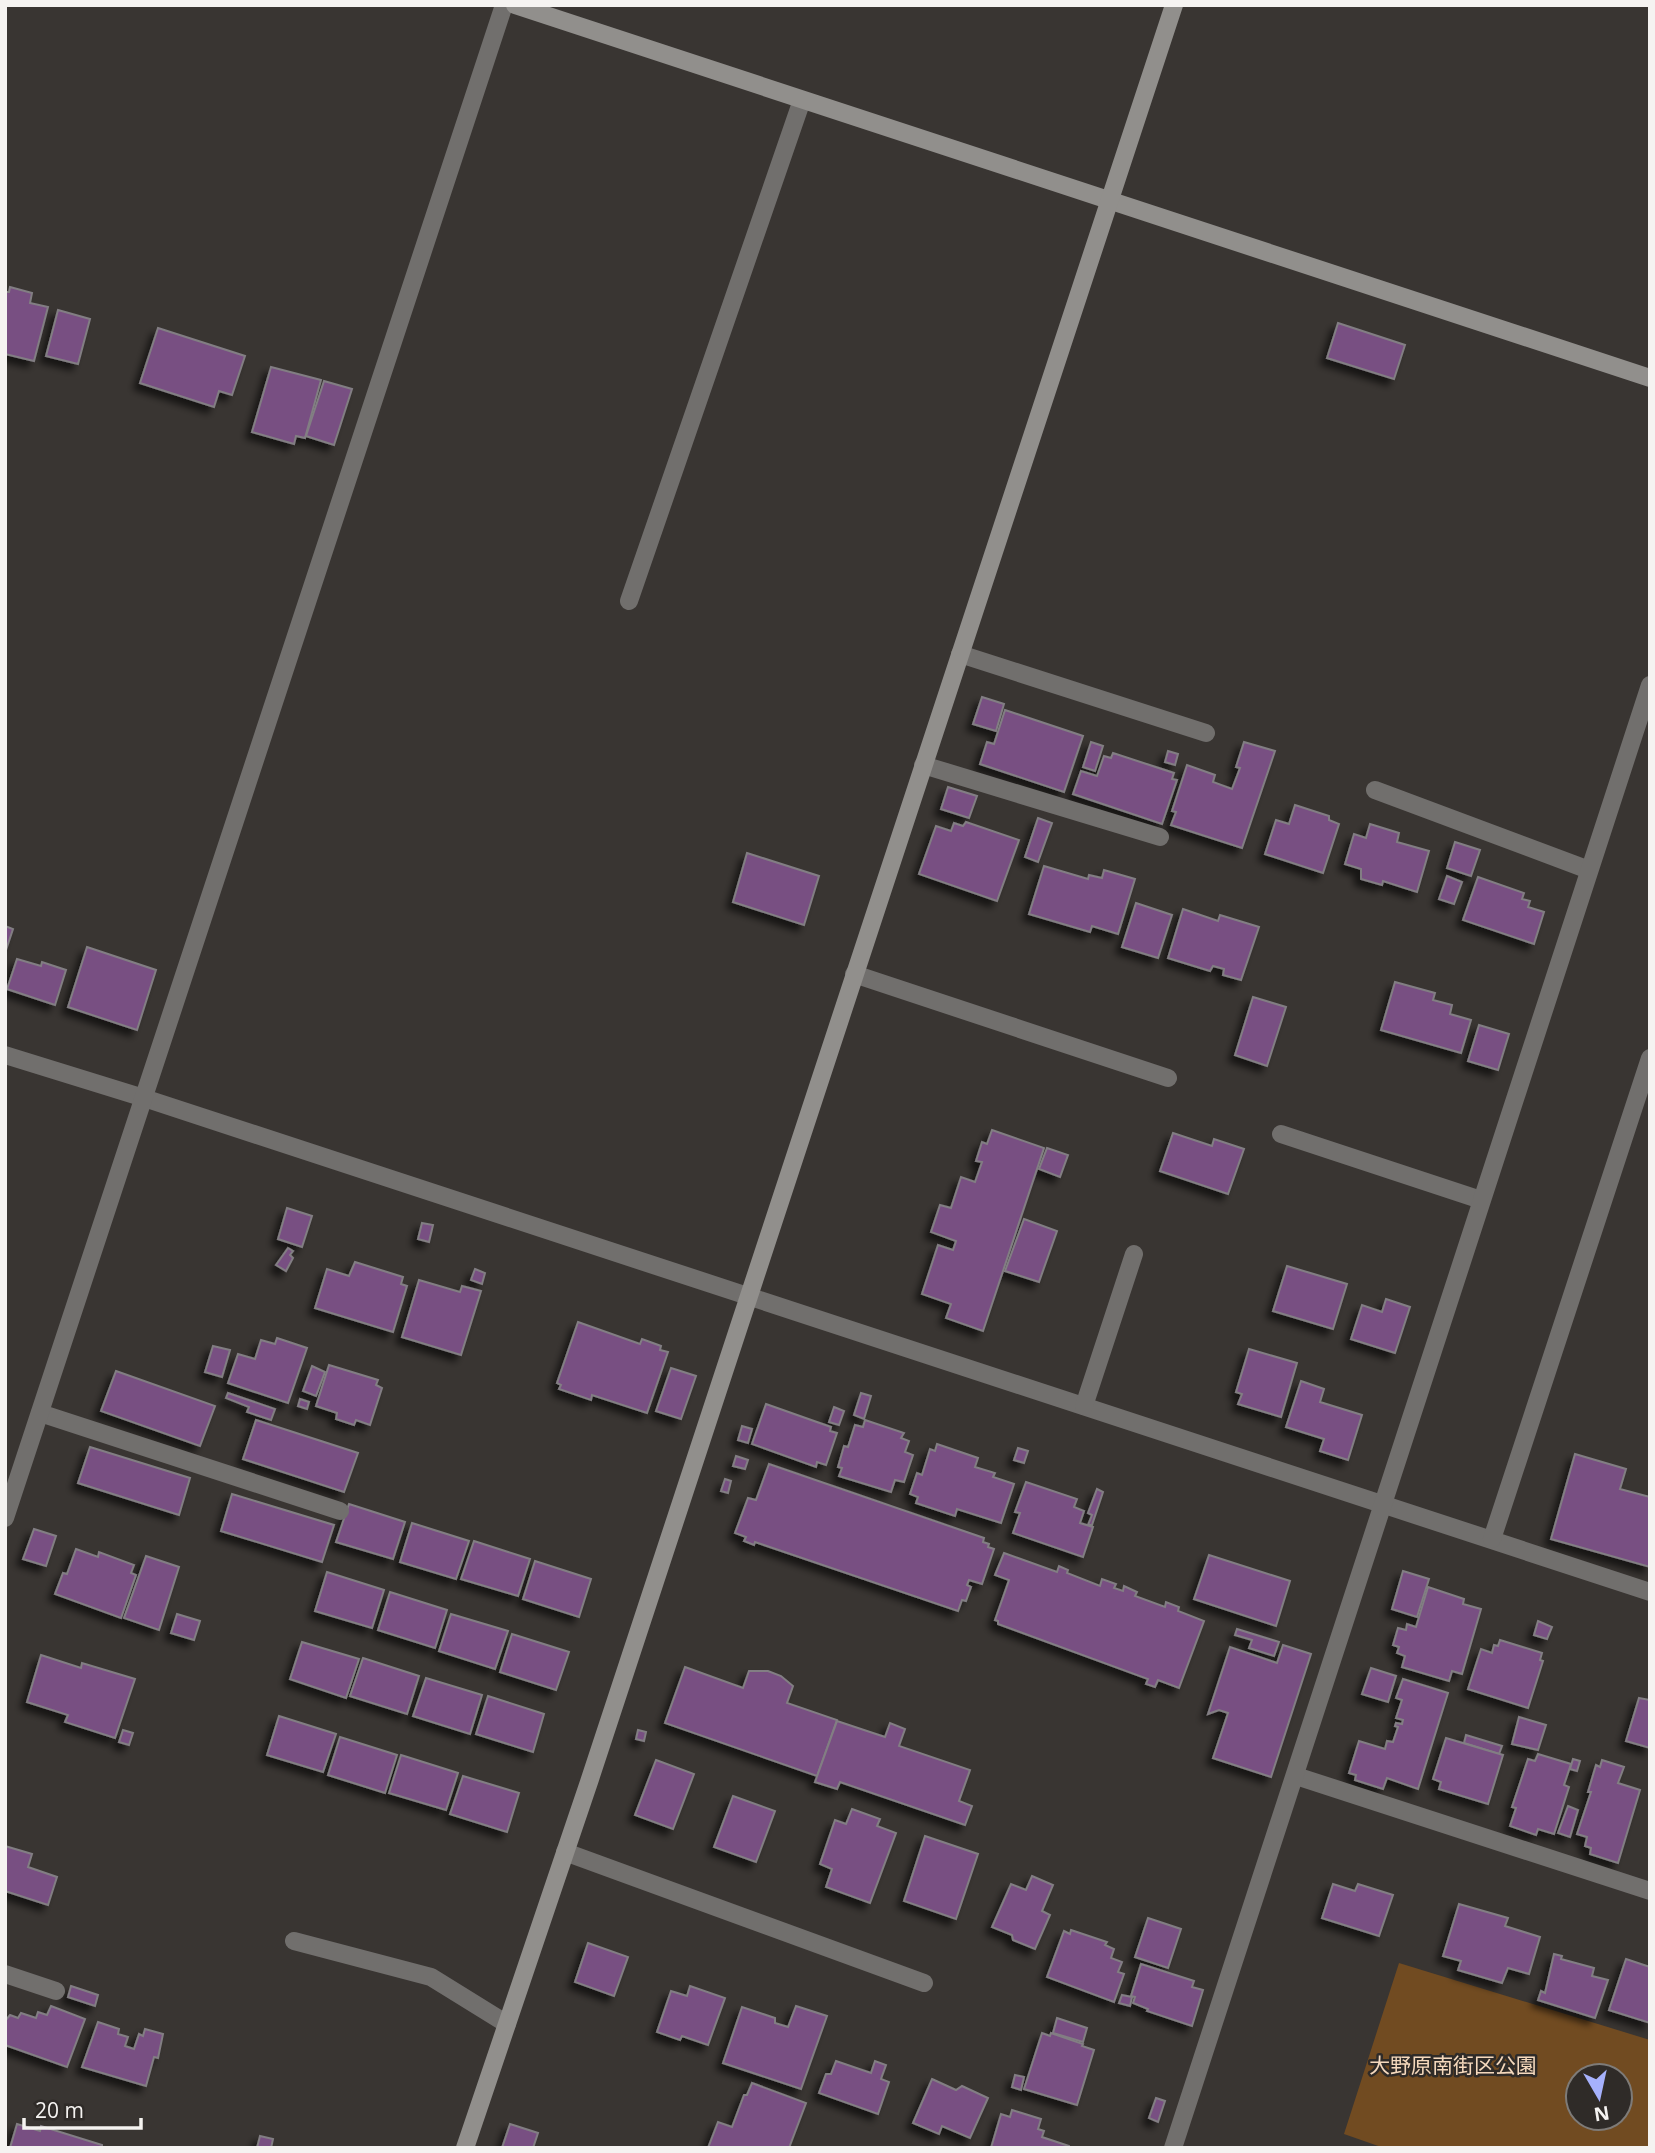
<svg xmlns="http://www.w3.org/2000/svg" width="1655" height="2153" viewBox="0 0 1655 2153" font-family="'Open Sans','Noto Sans JP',sans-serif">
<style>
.green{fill:#714b21;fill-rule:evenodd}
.building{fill:#784f82;stroke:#827e83;stroke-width:2;filter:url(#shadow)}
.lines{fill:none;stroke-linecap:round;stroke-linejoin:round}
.lane{stroke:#716f6d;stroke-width:18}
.street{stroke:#716f6d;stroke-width:18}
.secondary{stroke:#918f8c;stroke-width:18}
.labels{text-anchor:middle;stroke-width:5;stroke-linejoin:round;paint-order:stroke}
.park-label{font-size:21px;fill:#f5d9bd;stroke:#2f2b28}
</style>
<defs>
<filter id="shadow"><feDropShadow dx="-6" dy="6" stdDeviation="3.5" flood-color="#0009"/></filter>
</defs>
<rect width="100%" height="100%" fill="#393532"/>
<path class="green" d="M1399 1963 1650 2040V2148H1384L1344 2134ZM1578 2076H1620V2118H1578Z"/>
<g class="building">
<polygon points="10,287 32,293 30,303 48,307 34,361 5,354 5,292 9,292"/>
<polygon points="58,310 90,319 78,364 46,356"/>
<polygon points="1338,323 1405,345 1394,379 1327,358"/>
<polygon points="158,328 245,356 232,395 219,391 214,407 140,383"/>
<polygon points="271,367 321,380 305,438 296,436 294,444 252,432"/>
<polygon points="324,381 352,389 334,445 306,436"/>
<polygon points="982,697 1004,704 996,731 973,724"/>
<polygon points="1005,710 1083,736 1064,792 980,764 987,742 994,744"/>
<polygon points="1091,742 1103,746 1095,771 1083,767"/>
<polygon points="1244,742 1275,751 1242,848 1171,825 1176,812 1172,811 1187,765 1215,775 1213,782 1232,789 1240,768 1236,767"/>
<polygon points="1168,751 1178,754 1175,765 1165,762"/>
<polygon points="1113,753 1174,773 1172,779 1177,780 1162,824 1073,794 1081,771 1097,776 1104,756 1111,758"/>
<polygon points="948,787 977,796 969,818 941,809"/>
<polygon points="1295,805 1329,816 1329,820 1339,824 1323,873 1265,854 1276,820 1289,824"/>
<polygon points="1038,818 1052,823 1038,862 1025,857"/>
<polygon points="966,822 1019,840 997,901 919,874 936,826 951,831 954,823 963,826"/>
<polygon points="1370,824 1399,833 1397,842 1429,851 1417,892 1383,881 1382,885 1361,879 1361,869 1345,864 1354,834 1366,838"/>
<polygon points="1455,842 1480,850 1471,876 1447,868"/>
<polygon points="747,853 819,876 804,925 733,902"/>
<polygon points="1044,866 1088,879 1089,875 1102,878 1104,870 1135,879 1118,934 1092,926 1090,932 1029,914"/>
<polygon points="1447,876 1462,882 1454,904 1439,899"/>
<polygon points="1478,877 1524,893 1522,899 1530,901 1528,907 1544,912 1534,944 1463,920"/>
<polygon points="1136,903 1172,915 1158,958 1122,947"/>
<polygon points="1183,909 1218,921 1220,915 1259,927 1241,980 1223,975 1224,969 1213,966 1210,971 1168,958"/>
<polygon points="5,926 13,929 5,953"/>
<polygon points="87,947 156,970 137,1030 68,1007"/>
<polygon points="17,959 41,966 42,962 66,970 55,1005 7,989"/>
<polygon points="1395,982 1435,993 1433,1000 1452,1005 1450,1014 1471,1020 1461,1053 1381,1030"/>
<polygon points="1253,997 1286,1007 1267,1066 1235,1055"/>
<polygon points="1479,1025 1509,1034 1498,1070 1468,1061"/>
<polygon points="992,1130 1044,1148 983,1331 946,1318 951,1304 922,1294 938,1245 953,1250 956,1241 931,1232 940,1205 951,1208 961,1177 975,1182 982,1162 976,1161 982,1142 987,1144"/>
<polygon points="1173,1133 1212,1146 1214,1139 1244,1149 1228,1194 1160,1171"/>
<polygon points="1047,1148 1068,1155 1060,1177 1039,1169"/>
<polygon points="287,1208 312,1216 302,1247 278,1239"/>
<polygon points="1024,1219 1057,1231 1039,1282 1005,1271"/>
<polygon points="422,1223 433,1225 429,1242 418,1239"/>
<polygon points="288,1248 293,1251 290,1255 293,1258 286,1271 276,1265"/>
<polygon points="355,1262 403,1277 401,1284 407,1286 393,1332 315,1308 327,1269 349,1276"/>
<polygon points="1287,1266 1347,1284 1333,1329 1273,1311"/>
<polygon points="475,1269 485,1273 482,1284 471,1280"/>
<polygon points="419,1280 460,1292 462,1286 481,1291 461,1355 402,1337"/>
<polygon points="1386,1299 1410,1307 1395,1353 1351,1339 1362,1305 1382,1312"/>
<polygon points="578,1322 640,1344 642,1339 661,1346 660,1350 668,1352 647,1413 592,1395 591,1400 559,1389 561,1385 557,1383"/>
<polygon points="277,1338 307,1348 288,1403 228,1383 238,1354 255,1359 261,1340 275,1344"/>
<polygon points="213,1346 230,1350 222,1377 205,1372"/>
<polygon points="1249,1349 1297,1363 1281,1417 1238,1404 1242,1394 1236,1392"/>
<polygon points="329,1365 378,1380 376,1385 382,1388 370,1425 356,1420 354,1425 336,1419 337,1413 316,1406"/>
<polygon points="312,1366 325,1372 316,1396 303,1391"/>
<polygon points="671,1368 696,1376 681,1419 656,1411"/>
<polygon points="116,1371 215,1406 200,1446 101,1411"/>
<polygon points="1301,1381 1324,1389 1320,1402 1362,1415 1348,1460 1320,1451 1324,1439 1286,1427"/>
<polygon points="228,1393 275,1409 271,1420 247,1412 249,1407 226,1398"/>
<polygon points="861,1393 871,1396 864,1419 854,1415"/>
<polygon points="300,1399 309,1402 307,1409 298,1406"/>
<polygon points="766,1404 831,1427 830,1431 837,1433 826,1465 817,1462 816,1467 752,1444"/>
<polygon points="834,1407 844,1411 839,1425 829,1422"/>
<polygon points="256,1420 358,1453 344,1492 243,1459"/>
<polygon points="865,1420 904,1433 901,1438 909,1441 905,1452 913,1455 904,1482 895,1480 891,1492 839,1476 842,1468 838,1467 844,1446 848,1447 855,1425 863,1427"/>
<polygon points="742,1426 752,1429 748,1443 738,1440"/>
<polygon points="937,1444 978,1458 975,1467 995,1473 993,1477 1014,1484 1001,1523 957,1509 955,1516 916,1503 918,1497 910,1494 917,1473 922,1475 930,1449 935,1451"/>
<polygon points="90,1447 190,1478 179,1515 78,1483"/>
<polygon points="1018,1448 1028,1451 1024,1463 1014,1460"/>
<polygon points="1575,1454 1626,1469 1620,1489 1650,1497 1650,1567 1551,1539"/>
<polygon points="736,1456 748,1460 745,1469 733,1466"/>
<polygon points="769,1464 984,1538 983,1542 989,1544 988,1547 994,1549 982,1584 969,1580 967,1585 971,1587 966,1601 962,1600 958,1611 755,1542 754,1545 744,1541 746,1537 735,1533 748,1498 756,1500"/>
<polygon points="725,1479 731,1481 728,1493 721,1491"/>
<polygon points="1026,1482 1077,1499 1074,1507 1084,1511 1080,1523 1093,1527 1083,1557 1013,1533 1020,1513 1015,1512"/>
<polygon points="1097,1489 1103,1492 1092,1525 1088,1525 1092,1515 1088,1513"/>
<polygon points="232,1494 334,1525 322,1562 221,1531"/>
<polygon points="349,1504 405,1522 393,1559 336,1542"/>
<polygon points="412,1523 469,1541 456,1579 400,1562"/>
<polygon points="34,1529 56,1536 46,1566 23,1559"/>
<polygon points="474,1541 530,1559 518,1596 461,1579"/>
<polygon points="76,1549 98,1557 99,1552 134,1565 131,1573 136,1575 121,1618 55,1594 63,1573 67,1574"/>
<polygon points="1004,1553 1057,1572 1059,1566 1068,1570 1067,1573 1100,1586 1102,1579 1116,1584 1114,1588 1123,1591 1124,1586 1137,1592 1135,1596 1165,1607 1166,1602 1179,1607 1178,1611 1204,1621 1179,1688 1158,1680 1155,1687 1146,1684 1148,1679 998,1624 998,1621 995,1620 1009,1580 995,1575"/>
<polygon points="1209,1555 1290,1581 1276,1626 1194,1599"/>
<polygon points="146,1556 179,1567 159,1630 124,1618"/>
<polygon points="535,1561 591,1579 579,1617 523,1599"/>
<polygon points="1403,1571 1429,1579 1417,1617 1392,1609"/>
<polygon points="327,1572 384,1590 372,1628 315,1611"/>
<polygon points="1428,1587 1464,1599 1463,1604 1481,1609 1462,1674 1452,1671 1449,1681 1402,1667 1405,1656 1397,1653 1399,1647 1393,1645 1398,1628 1406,1630 1407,1624 1416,1627"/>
<polygon points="390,1592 447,1610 435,1648 378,1630"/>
<polygon points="177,1614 200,1621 194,1640 171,1633"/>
<polygon points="451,1614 508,1631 495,1669 439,1651"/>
<polygon points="1538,1621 1552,1627 1547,1639 1534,1635"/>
<polygon points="1237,1629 1279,1642 1274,1656 1249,1648 1252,1640 1235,1635"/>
<polygon points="512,1634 569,1652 556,1690 500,1672"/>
<polygon points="1500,1640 1542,1653 1540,1660 1543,1661 1528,1708 1468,1689 1481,1649 1492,1653 1494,1645 1498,1646"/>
<polygon points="302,1642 359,1659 346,1698 290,1679"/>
<polygon points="1283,1645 1311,1654 1271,1777 1213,1758 1228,1713 1219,1710 1208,1714 1230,1647 1277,1663"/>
<polygon points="41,1655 81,1668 82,1663 135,1679 115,1738 65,1722 68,1715 27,1702"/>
<polygon points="363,1658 419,1676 407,1714 350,1696"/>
<polygon points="685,1667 743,1688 749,1671 768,1671 781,1676 793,1686 787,1703 837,1720 817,1776 665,1723"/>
<polygon points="1371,1668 1396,1676 1388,1702 1362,1694"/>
<polygon points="426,1678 482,1695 470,1734 413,1716"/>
<polygon points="1403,1679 1448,1693 1418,1789 1387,1778 1383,1789 1355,1780 1356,1775 1349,1773 1359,1741 1385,1749 1387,1741 1393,1742 1398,1727 1395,1726 1396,1723 1402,1724 1403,1720 1396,1718 1402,1700 1396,1698"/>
<polygon points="488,1696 544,1714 533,1752 476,1734"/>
<polygon points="1639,1698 1650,1700 1650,1748 1626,1741"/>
<polygon points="279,1716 336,1734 323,1772 267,1755"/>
<polygon points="1519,1717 1546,1725 1538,1750 1512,1744"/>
<polygon points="837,1721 885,1737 890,1723 905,1729 899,1746 970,1770 959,1801 972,1806 965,1825 840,1782 837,1789 815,1782"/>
<polygon points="123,1730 133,1733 129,1745 119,1742"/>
<polygon points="638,1730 646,1732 644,1741 636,1739"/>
<polygon points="1466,1735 1502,1746 1499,1754 1464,1743"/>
<polygon points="340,1737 397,1755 385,1793 328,1775"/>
<polygon points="1446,1738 1503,1755 1488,1804 1439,1789 1441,1782 1433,1779"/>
<polygon points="1538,1754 1571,1764 1564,1785 1569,1787 1554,1834 1538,1829 1536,1835 1510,1826 1516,1808 1512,1807 1528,1759 1535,1761"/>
<polygon points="401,1755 458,1773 446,1810 389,1793"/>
<polygon points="1573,1759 1580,1761 1577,1771 1570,1769"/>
<polygon points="656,1760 694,1774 673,1829 635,1815"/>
<polygon points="1602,1760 1624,1767 1618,1783 1640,1790 1618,1863 1590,1854 1591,1848 1585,1846 1587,1837 1577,1834 1591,1792 1588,1792 1596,1765 1600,1767"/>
<polygon points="463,1776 519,1793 507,1832 450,1814"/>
<polygon points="733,1796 775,1811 756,1862 714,1847"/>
<polygon points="1568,1806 1578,1810 1570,1837 1558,1833"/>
<polygon points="852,1809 880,1819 877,1826 896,1833 870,1903 826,1887 832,1869 820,1864 835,1820 846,1824"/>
<polygon points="925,1836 978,1854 956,1919 904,1901"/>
<polygon points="5,1846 32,1854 28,1867 57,1877 48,1905 5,1891"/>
<polygon points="1032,1876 1053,1885 1042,1911 1050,1915 1035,1949 1013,1940 1012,1935 992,1927 1011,1884 1026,1890"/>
<polygon points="1333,1884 1355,1891 1358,1884 1393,1895 1379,1936 1322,1918"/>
<polygon points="1459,1904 1508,1918 1505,1926 1540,1937 1529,1974 1508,1968 1502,1983 1458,1970 1461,1961 1443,1956"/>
<polygon points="1148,1918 1181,1929 1168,1968 1135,1957"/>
<polygon points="1071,1930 1107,1942 1105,1945 1114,1949 1111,1958 1122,1962 1118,1972 1124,1974 1114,2002 1047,1977 1064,1931 1070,1934"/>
<polygon points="588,1943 628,1957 614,1996 575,1982"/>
<polygon points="1554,1954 1562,1956 1561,1959 1594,1968 1592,1976 1608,1980 1595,2018 1538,2000 1541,1991 1545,1993"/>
<polygon points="1626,1959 1650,1967 1650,2023 1609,2010"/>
<polygon points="1141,1964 1194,1981 1192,1987 1203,1990 1192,2026 1147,2011 1148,2009 1133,2003 1135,1997 1131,1996"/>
<polygon points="71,1986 98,1995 95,2006 68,1997"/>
<polygon points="690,1986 725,1998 708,2045 682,2036 680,2040 657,2032 671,1991 687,1996"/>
<polygon points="1122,1995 1132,1997 1130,2006 1119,2003"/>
<polygon points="51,2006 85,2019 67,2067 5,2045 5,2021 10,2015 18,2018 21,2013 36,2018 38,2012 47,2015"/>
<polygon points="796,2006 827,2016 801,2089 723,2063 742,2007 775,2018 775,2023 788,2027"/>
<polygon points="1057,2018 1087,2028 1083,2042 1053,2033"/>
<polygon points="98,2022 119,2029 118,2034 128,2037 125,2046 134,2049 139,2034 143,2036 145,2029 163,2034 158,2058 154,2057 146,2086 82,2067"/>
<polygon points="1042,2033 1050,2036 1051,2033 1083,2044 1082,2046 1094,2050 1077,2105 1024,2089"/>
<polygon points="836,2061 871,2073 875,2061 886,2065 881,2079 889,2082 878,2114 819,2093 826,2074 831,2074"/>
<polygon points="1015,2075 1024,2077 1021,2090 1012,2087"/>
<polygon points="932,2079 956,2090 962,2086 988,2098 970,2138 942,2126 939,2134 913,2123"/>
<polygon points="752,2083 806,2103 789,2148 708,2148 718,2122 732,2127 744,2095 747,2095"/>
<polygon points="1156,2098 1165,2101 1158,2122 1149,2118"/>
<polygon points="1012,2110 1041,2119 1038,2129 1044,2131 1042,2137 1069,2146 1069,2148 991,2148 1001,2114 1010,2117"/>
<polygon points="17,2124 40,2131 41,2126 102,2145 102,2148 10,2148"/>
<polygon points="510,2124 538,2133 533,2148 502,2148"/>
<polygon points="260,2136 273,2139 271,2148 257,2148"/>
</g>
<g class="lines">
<g class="lane">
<polyline points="923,765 1160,837"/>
<polyline points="40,1413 340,1511"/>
<polyline points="5,1974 56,1991"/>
</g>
<g class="street">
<polyline points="629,601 802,100"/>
<polyline points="960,654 1206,733"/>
<polyline points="1375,790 1589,870"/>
<polyline points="854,974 1168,1078"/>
<polyline points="5,1055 144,1098 1650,1592"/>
<polyline points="1281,1134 1481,1200"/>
<polyline points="1084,1406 1134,1254"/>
<polyline points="5,1518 504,5"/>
<polyline points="1492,1539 1650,1058"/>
<polyline points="1296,1776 1650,1891"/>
<polyline points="565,1852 924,1983"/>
<polyline points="294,1941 431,1977 507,2024"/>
<polyline points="1173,2148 1650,685"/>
</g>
<g class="secondary">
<polyline points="515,5 1650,378"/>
<polyline points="465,2148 590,1779 1174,5"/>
</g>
</g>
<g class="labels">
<g class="park-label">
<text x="1453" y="2073">大野原南街区公園</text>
</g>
</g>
<rect width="1655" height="2153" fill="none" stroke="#f5f3f1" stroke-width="14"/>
<g transform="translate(1599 2097) rotate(171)"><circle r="33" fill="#2f2b28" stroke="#7e7b78" stroke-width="2"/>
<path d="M0-5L12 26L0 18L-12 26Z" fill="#a6b1fc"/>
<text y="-10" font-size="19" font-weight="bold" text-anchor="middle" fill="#f5f3f1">N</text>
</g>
<path d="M24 2118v10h117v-10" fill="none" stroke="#f5f3f1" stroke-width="3.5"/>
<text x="35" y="2118" font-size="21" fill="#f5f3f1" stroke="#2f2b28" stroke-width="5" paint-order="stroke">20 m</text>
</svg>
